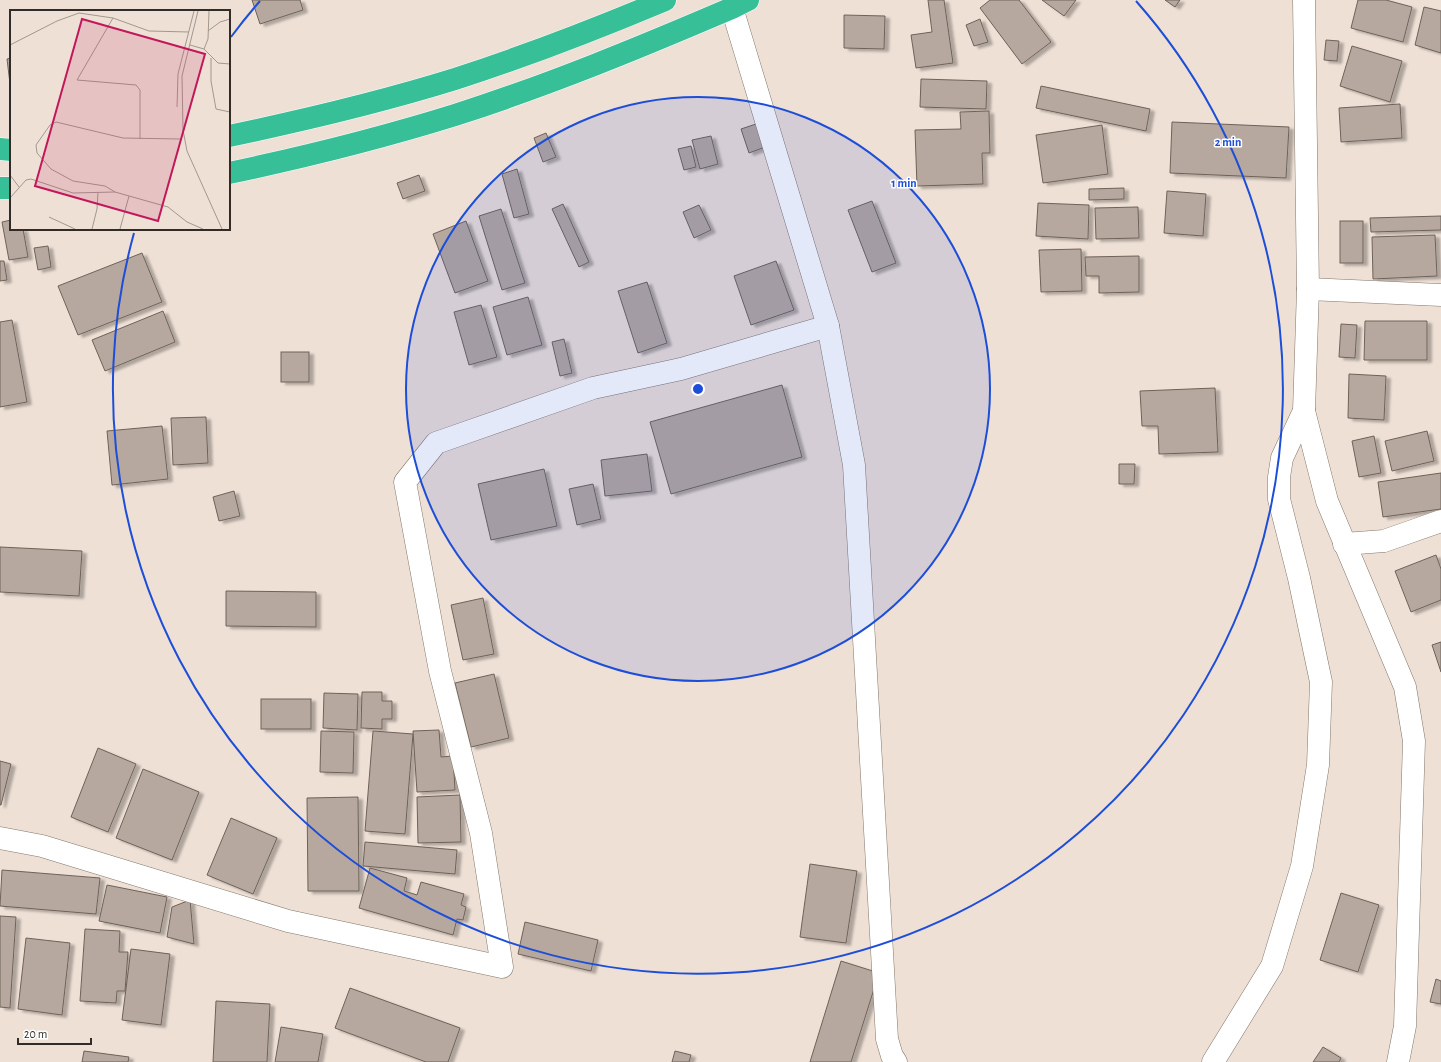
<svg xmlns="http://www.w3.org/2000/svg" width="1441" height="1062" viewBox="0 0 1441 1062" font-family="'Alegreya Sans',sans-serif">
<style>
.building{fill:#b6a89e;stroke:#6e6259;filter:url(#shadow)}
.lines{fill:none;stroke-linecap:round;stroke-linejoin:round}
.street-casing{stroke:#83766c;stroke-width:23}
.highway-casing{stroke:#fff;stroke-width:23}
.street{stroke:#fff;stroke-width:22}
.highway{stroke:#37bf98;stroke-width:22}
.ring{fill:none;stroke:#1d4ed8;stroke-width:2}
.inset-road{fill:none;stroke:#a2988f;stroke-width:1}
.view{fill:#c2185b;fill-opacity:0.15;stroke:#c2185b;stroke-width:2}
.inset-edge{fill:none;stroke:#312c27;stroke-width:2}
.centre{fill:#1d4ed8;stroke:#fff;stroke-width:2}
.ring-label{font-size:12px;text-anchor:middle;font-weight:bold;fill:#1d4ed8;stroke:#fff;stroke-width:3;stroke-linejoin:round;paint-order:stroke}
</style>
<defs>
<filter id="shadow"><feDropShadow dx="4.5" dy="2.5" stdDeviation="1" flood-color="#0004"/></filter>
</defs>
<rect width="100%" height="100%" fill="#eee0d5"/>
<g class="building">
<polygon points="252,0 300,0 303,10 260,24"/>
<polygon points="928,0 944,0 953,63 916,68 911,35 932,32"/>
<polygon points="990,0 1019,0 1051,42 1022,64 980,8"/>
<polygon points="1042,0 1076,0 1064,16"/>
<polygon points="1165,0 1180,0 1175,7"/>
<polygon points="1358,0 1386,0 1412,7 1403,42 1351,28"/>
<polygon points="1424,7 1441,11 1441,53 1415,45"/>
<polygon points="844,15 885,16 884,49 844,48"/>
<polygon points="980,19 988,42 974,46 966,25"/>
<polygon points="1326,40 1339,41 1337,61 1324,60"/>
<polygon points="1352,46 1402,61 1390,102 1340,86"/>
<polygon points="11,58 11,92 7,59"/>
<polygon points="921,79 987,81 986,109 920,107"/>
<polygon points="1041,86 1150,109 1146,131 1036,108"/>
<polygon points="1400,104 1402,138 1341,142 1339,108"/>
<polygon points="989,111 990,153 982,153 983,184 917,186 915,130 961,129 960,112"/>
<polygon points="1172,122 1289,127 1286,178 1170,173"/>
<polygon points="756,124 765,147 749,153 741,129"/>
<polygon points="1102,125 1108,174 1043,183 1036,135"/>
<polygon points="546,133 556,157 543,162 534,138"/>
<polygon points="711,136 718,164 700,169 692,140"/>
<polygon points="691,146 696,167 684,170 678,149"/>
<polygon points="517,169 529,214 514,218 502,174"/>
<polygon points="419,175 425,191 403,199 397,183"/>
<polygon points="1124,188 1124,199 1089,200 1089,189"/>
<polygon points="1167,191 1206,194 1203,236 1164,233"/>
<polygon points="872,201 896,263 872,272 848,210"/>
<polygon points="1038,203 1089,205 1088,239 1036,236"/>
<polygon points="563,204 589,262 579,267 552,209"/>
<polygon points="699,205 711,230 694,238 683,212"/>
<polygon points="1138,207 1139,238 1096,239 1095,208"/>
<polygon points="501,209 525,283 502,290 479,216"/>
<polygon points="1441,216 1441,230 1371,232 1370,218"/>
<polygon points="11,220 11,229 23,229 28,257 9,260 2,222"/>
<polygon points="466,221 488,281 455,293 433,234"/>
<rect x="1340" y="221" width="23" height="42"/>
<polygon points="1435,235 1437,276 1373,279 1372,237"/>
<polygon points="48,246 51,267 38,270 34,248"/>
<polygon points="1081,249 1082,291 1041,292 1039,250"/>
<polygon points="142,253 162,302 78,335 58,286"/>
<polygon points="1139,256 1139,292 1099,293 1099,276 1086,276 1085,257"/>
<polygon points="0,261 4,261 7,280 0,281"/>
<polygon points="776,261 794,310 751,325 734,276"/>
<polygon points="647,282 667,343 638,353 618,291"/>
<polygon points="528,297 542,345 507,355 493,307"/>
<polygon points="481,305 497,357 469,365 454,312"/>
<polygon points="163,311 175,342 105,371 92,340"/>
<polygon points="12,320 27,402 0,407 0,322"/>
<polygon points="1365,321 1427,321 1427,360 1364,360"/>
<polygon points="1341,324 1357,325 1355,358 1339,357"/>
<polygon points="564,339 572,373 560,376 552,342"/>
<rect x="281" y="352" width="28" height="30"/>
<polygon points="1349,374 1386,376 1384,420 1348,418"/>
<polygon points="782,385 802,457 671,494 650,422"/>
<polygon points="1215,388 1218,452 1159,454 1158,426 1142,426 1140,391"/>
<polygon points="206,417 208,463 173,465 171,418"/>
<polygon points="162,426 168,479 112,485 107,431"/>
<polygon points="1427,431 1434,461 1392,471 1385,441"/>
<polygon points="1374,436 1381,473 1359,477 1352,441"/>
<polygon points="647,454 652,491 605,496 601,460"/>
<polygon points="1119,464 1135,464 1134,484 1119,484"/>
<polygon points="544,469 557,526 491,540 478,484"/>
<polygon points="1441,473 1441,509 1383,517 1378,482"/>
<polygon points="593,484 601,519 577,525 569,489"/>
<polygon points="234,491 240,516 219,521 213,497"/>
<polygon points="0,547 82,551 79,596 0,592"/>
<polygon points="1436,555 1441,569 1441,600 1411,612 1395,571"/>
<polygon points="226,591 316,592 316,627 226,626"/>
<polygon points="483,598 494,654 463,660 451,605"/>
<polygon points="1441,642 1441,672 1432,645"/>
<polygon points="494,674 509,738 471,747 455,683"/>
<polygon points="362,692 382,692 382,701 392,701 392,719 382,719 382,729 361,728"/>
<polygon points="324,693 358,694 357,730 323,728"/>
<rect x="261" y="699" width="50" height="30"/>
<polygon points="439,730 441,757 453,756 455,790 417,792 413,731"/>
<polygon points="321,731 354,732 353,773 320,772"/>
<polygon points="373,731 413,734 405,834 365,831"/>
<polygon points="98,748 136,764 108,832 71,817"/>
<polygon points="0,761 11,764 1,805 0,805"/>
<polygon points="143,769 199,792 172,860 116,838"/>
<polygon points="460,795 461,842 418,843 417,797"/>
<polygon points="358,797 359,891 308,891 307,798"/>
<polygon points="231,818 277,838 253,894 207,875"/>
<polygon points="365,842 457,850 455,874 363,866"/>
<polygon points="810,864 857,871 846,943 800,937"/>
<polygon points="370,868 407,878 404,891 417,895 421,882 464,894 461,905 466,907 463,920 457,919 453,935 359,908"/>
<polygon points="2,870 100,878 96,914 0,906"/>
<polygon points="107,885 167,897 160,933 99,921"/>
<polygon points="1341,893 1379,905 1358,972 1320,960"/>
<polygon points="190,900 194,944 167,937 172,907"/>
<polygon points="0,916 16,917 10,1008 0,1007"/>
<polygon points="525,922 598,940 591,971 518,954"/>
<polygon points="85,929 120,931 119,952 128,952 125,991 117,991 116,1003 80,1001"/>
<polygon points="26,938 70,943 62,1015 18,1009"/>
<polygon points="131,949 170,954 161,1025 122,1020"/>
<polygon points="841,961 879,973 851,1062 810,1062"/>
<polygon points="1436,979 1441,981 1441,1004 1430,1002"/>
<polygon points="350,988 460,1028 448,1062 426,1062 335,1028"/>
<polygon points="216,1001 270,1004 267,1062 213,1062"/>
<polygon points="281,1027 323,1034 318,1062 275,1062"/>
<polygon points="1323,1047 1341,1058 1339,1062 1313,1062"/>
<polygon points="84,1051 129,1057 128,1062 82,1062"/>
<polygon points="675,1051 691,1055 689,1062 672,1062"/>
</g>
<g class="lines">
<g class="street-casing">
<g id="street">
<polyline points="1304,0 1308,289 1304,411 1327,501 1405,687 1414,741 1405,1026 1398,1062"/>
<polyline points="732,8 828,326 854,465 887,1039 892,1056 896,1062"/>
<polyline points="1308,289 1441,295"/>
<polyline points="1344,544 1384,541 1441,521"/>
<polyline points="0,838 42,846 288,921 502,967 481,833 440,671 405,482 436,443 593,388 681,369 828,326"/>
<polyline points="1213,1062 1272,966 1302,866 1318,765 1321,682 1299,578 1279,499 1279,477 1282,458 1304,411"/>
</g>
</g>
<g class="highway-casing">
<g id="highway">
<path d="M229 136C305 120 381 102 455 79 526 56 596 29 665 0"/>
<polyline points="0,149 11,150"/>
<path d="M229 173C305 157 381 138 455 115 549 85 641 47 732 8L748 0"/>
<polyline points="0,188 11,188"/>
</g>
</g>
<use href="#street" class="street"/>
<use href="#highway" class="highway"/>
</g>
<circle cx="698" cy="389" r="292" fill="#1d4ed8" fill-opacity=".12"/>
<g class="ring">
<circle cx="698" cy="389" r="292"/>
<path d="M231 37A585 585 0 0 1 260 1M1136 1A585 585 0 1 1 134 233"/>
</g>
<g transform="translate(10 10)">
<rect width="220" height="220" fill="#eee0d5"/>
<path class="inset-road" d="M188 1 172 66 173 120 177 141 212 219M103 8 67 70 126 75 130 80V129M198 21 210 12 220 9M0 35 47 11 69 3 103 8 139 21 179 22M180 35 194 39 208 53 220 54M194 39 198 29 199 1M201 48V71L206 99 220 102M167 97 168 64 184 1M0 165 9 177M105 182 95 176 63 171 41 159 27 143 26 135 40 115 46 112 113 128 170 129M0 188 16 170 21 169 63 183 105 182 158 197 177 212 193 219M39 207 65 219M82 219 87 199 88 182M110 219 119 186"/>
<path class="view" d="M72 9 195 44 148 211 25 176Z"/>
<rect width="220" height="220" class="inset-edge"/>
</g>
<circle cx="698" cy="389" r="6" class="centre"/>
<g class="ring-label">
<text x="1228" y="146">2 min</text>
<text x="904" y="187">1 min</text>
</g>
<path d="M18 1038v6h73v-6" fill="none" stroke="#312c27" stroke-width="2"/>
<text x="24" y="1038" font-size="12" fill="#312c27" stroke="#ffffff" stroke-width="3" paint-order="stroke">20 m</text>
</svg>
